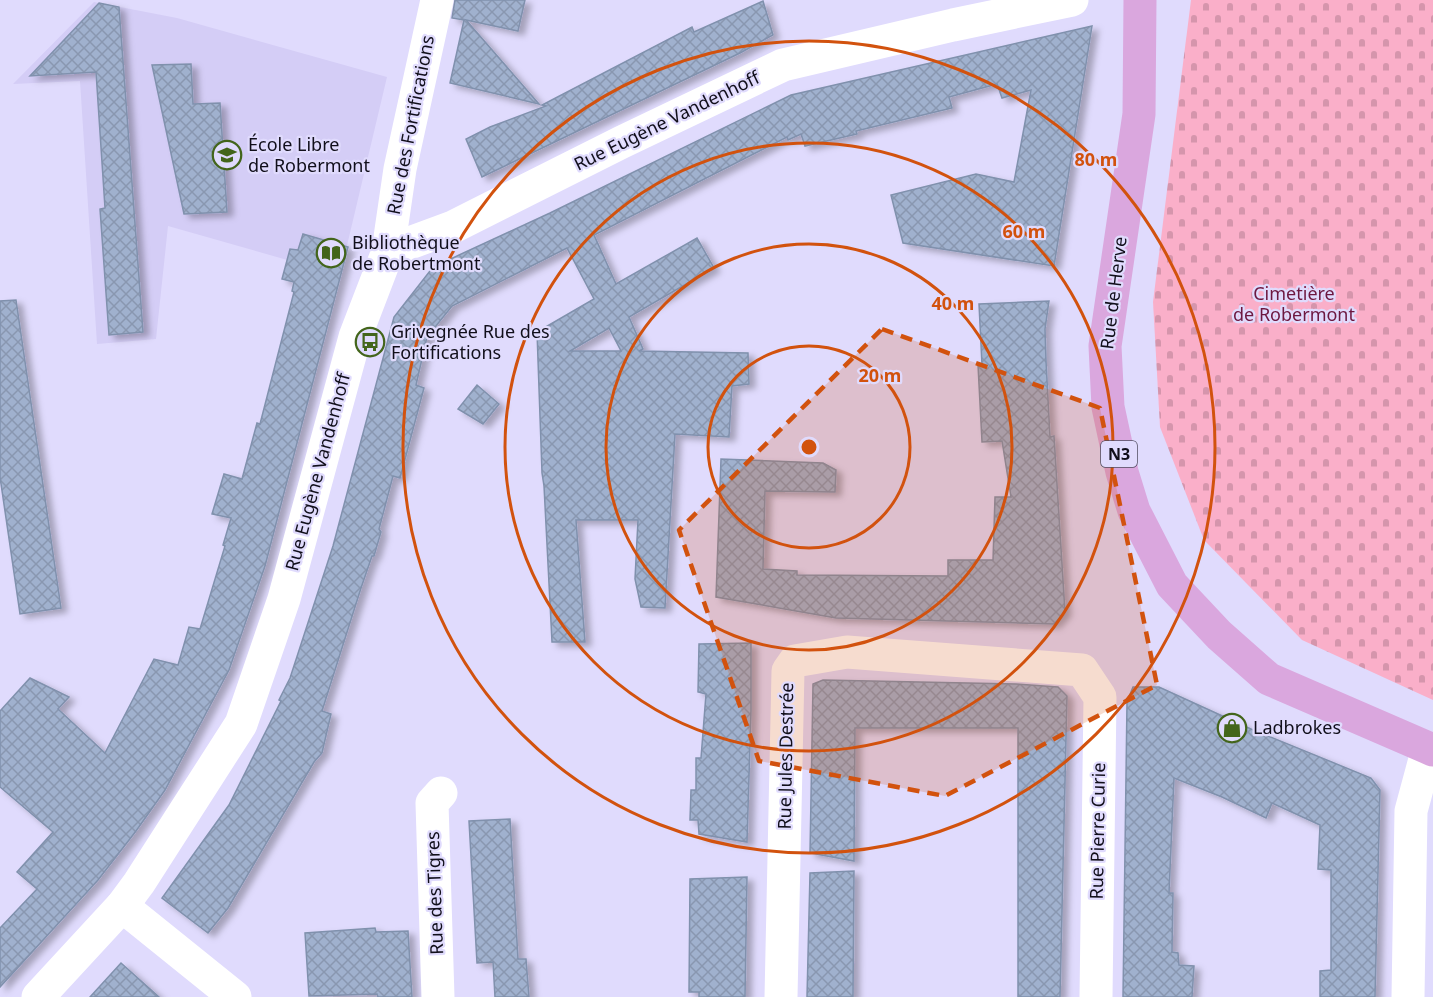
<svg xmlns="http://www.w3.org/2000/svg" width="1433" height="997" viewBox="0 0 1433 997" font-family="'Noto Sans',sans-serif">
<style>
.built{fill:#d4cdf6}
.cemetery{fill:url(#cemetery-stones)}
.building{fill:url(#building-cross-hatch);stroke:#8091ad;stroke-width:1.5;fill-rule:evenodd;filter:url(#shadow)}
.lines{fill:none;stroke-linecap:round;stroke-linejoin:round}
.minor{stroke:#fff;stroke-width:33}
.primary{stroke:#daa7de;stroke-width:33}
.marked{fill:#d2520e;fill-opacity:0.2;stroke:#d2520e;stroke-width:4.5;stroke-dasharray:12 8;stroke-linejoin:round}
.ring{fill:none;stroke:#d2520e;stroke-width:3}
.labels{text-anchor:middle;stroke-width:4.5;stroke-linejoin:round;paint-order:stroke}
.shield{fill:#e0dbfd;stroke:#4f4c5f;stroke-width:1.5}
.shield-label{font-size:16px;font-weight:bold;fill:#110f1b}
.street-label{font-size:18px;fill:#110f1b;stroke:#e0dbfd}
.poi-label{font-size:18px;fill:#110f1b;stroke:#e0dbfd;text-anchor:start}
.park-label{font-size:18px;fill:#6d1740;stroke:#e0dbfd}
.centre{fill:#d2520e;stroke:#e0dbfd;stroke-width:3}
.ring-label{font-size:18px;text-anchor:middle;font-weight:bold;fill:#d2520e;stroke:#e0dbfd;stroke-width:4.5;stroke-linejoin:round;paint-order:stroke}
</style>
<defs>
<pattern id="cemetery-stones" width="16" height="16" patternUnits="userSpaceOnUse" patternTransform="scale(1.5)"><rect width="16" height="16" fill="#faafc9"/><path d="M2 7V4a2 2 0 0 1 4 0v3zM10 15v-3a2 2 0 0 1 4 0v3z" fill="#d595ac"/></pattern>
<pattern id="building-cross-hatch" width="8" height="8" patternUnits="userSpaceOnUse" patternTransform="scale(1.5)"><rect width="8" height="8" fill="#a0b1ce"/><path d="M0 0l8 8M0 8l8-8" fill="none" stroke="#8997b0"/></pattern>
<filter id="shadow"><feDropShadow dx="6" dy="4" stdDeviation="3" flood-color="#0004"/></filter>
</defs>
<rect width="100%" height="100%" fill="#e0dbfd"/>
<polygon class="built" points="94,2 177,18 387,77 340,275 168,226 156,339 97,344 80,81 13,84"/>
<polygon class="cemetery" points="1191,0 1433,0 1433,700 1302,640 1204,540 1160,427 1153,302"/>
<g class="building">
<polygon points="455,0 525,0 518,31 466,20 539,104 450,83 464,20 452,18"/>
<polygon points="763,1 773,35 740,53 482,177 466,139 490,127 546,106 542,105 692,27 694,32"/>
<polygon points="99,3 119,7 143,332 109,335 100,209 105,208 96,72 30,76"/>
<path d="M1092 26 1054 266 903 243 891 195 976 174 1014 182 1031 90 1002 98 997 84 949 97 952 108 856 131 857 134 805 146 801 134 788 140 787 137 594 235 616 284 697 238 714 268 629 317 643 349 639 351 748 353 749 384 732 386 729 437 675 434 665 608 641 607 635 579 638 520H576L585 642H552L544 486 542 473 537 332 594 299 567 248 452 306 427 337 416 385 424 388 400 478 393 476 379 529 381 532 374 556H372L361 588 322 711 331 714 322 753 314 762 228 908 208 933 162 898 229 805 281 701 279 700 290 678 333 546 394 317 433 267 550 213 791 95ZM609 328 621 351H570Z"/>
<polygon points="191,64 193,104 220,103 227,212 184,214 152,65"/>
<polygon points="303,234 348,247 265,566 229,670 165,790 136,831 98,880 0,987 0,928 37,889 17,872 53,832 0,787 0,711 30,678 69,697 58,709 105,753 154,659 178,665 189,627 200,629 225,546 223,545 231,518 212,514 224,474 242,479 257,423 260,424 294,292 292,291 294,282 282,279 290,249 298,250"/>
<polygon points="16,300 61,608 20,614 0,477 0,301"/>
<polygon points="1049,301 1045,329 1046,361 1050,437 1054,436 1065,612 1054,624 836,618 716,597 721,459 823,463 836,470 835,492 765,491 763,569 797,571 797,575 948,576 948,560 993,560 995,497 1011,497 1002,441 982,442 978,365 982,365 979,304"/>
<polygon points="477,385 499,404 483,424 458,409"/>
<polygon points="751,643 751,711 747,842 699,834 698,820 690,820 691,790 696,790 696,758 701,758 706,694 698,692 699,644"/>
<polygon points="823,680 1016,684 1058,687 1067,696 1060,997 1018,997 1018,728 855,728 854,861 810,853 813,684"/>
<polygon points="1133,687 1159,687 1251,729 1371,778 1380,790 1375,997 1320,997 1320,971 1331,970 1331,870 1318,869 1320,825 1272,803 1266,818 1222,797 1174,778 1169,893 1173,893 1172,952 1178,953 1179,965 1194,966 1192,997 1123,997 1127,702"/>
<polygon points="510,819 518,959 526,959 529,997 495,997 493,962 477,963 469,821"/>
<polygon points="854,871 853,997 807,997 810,873"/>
<polygon points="747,877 745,997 699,997 699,992 689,992 690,879"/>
<polygon points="375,928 376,932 408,931 412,997 378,997 377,994 309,996 305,933"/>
<polygon points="121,963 159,997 90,997"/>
</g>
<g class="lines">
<g class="minor">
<polyline points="388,251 453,227 622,142 783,65 953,25 1072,0"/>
<polyline points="122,906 235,997"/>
<polyline points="38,997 122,906 139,883 241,724 284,599 355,337 388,251 400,169 437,0"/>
<polyline points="438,997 432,803 441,793"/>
<polyline points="781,997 788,671 795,661 847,652 1082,670 1100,697 1096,997"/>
<polyline points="1408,997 1411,811 1428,748"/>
</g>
<polyline class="primary" points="1140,0 1139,114 1105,346 1108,407 1122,472 1134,511 1172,585 1219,635 1269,679 1433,750"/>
</g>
<path class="marked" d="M882 329 1100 408 1157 685 945 796 759 761 679 530Z"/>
<g class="ring">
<circle cx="809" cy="447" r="101"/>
<circle cx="809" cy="447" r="203"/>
<circle cx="809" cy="447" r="304"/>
<circle cx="809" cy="447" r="406"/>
</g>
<defs>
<g id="school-ring" transform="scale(1.5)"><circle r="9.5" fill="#e0dbfd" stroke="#43651b" stroke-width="1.5"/><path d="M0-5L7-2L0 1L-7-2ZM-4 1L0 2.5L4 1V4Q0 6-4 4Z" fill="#43651b"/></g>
<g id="library-ring" transform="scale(1.5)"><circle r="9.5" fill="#e0dbfd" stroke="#43651b" stroke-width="1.5"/><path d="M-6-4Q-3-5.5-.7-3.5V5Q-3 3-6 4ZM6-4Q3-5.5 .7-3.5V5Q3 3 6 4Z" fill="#43651b"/></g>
<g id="bus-ring" transform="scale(1.5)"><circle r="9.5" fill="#e0dbfd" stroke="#43651b" stroke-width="1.5"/><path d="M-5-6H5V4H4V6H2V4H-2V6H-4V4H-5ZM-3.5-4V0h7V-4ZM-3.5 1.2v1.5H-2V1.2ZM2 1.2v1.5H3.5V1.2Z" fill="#43651b"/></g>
<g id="shop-ring" transform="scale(1.5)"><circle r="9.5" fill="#e0dbfd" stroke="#43651b" stroke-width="1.5"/><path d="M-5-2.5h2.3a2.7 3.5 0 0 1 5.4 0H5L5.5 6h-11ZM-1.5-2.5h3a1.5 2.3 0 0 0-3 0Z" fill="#43651b"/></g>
</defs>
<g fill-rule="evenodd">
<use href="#school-ring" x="227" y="155"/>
<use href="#library-ring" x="331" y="253"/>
<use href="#bus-ring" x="370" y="342"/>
<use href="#shop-ring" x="1232" y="728"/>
</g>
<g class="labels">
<rect class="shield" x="1101" y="441" width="36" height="26" rx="4.5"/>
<g class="shield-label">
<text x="1119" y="460">N3</text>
</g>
<g class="street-label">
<text transform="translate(667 121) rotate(-26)" y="6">Rue Eugène Vandenhoff</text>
<text transform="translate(411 125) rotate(-79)" y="6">Rue des Fortifications</text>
<text transform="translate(1114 293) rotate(-83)" y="6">Rue de Herve</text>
<text transform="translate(318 472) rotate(-75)" y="6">Rue Eugène Vandenhoff</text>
<text transform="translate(786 756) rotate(-89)" y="6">Rue Jules Destrée</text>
<text transform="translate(1098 831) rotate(-89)" y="6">Rue Pierre Curie</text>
<text transform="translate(435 893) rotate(-92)" y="6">Rue des Tigres</text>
</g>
<g class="poi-label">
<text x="248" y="151">École Libre<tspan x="248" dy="21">de Robermont</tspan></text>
<text x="352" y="249">Bibliothèque<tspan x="352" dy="21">de Robertmont</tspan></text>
<text x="391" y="338">Grivegnée Rue des<tspan x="391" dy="21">Fortifications</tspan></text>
<text x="1253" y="734">Ladbrokes</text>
</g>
<g class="park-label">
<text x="1294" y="300">Cimetière<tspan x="1294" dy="21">de Robermont</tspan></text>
</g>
</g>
<circle cx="809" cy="447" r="9" class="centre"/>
<g class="ring-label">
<text x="1096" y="166">80 m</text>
<text x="1024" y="238">60 m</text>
<text x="953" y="310">40 m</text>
<text x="880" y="382">20 m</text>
</g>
</svg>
